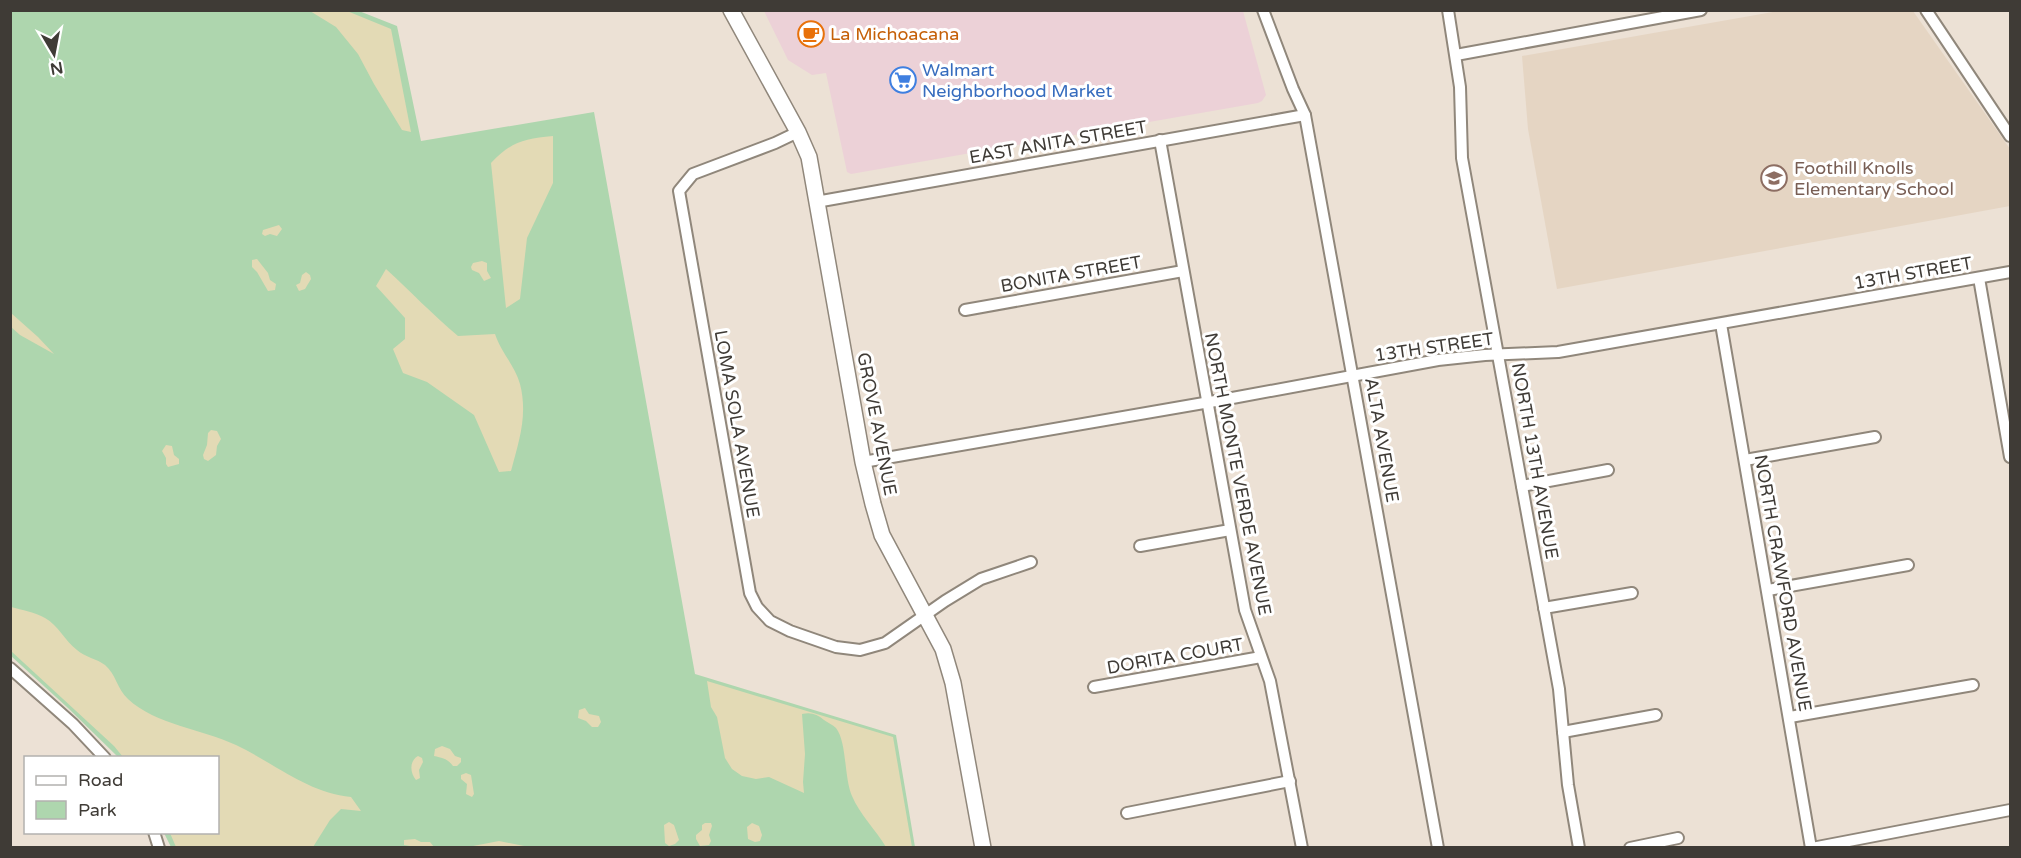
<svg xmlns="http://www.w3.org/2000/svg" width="2021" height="858" viewBox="0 0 2021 858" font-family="'Varela Round',sans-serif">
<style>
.commercial{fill:#ecd1d7}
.built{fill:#e5d5c3}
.green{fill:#aed6ae}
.sand{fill:#e3dab5}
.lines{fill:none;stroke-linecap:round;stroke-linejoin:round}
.street-casing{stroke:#90877b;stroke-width:14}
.secondary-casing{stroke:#90877b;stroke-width:18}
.street{stroke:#fff;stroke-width:10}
.secondary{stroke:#fff;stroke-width:15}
.labels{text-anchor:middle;stroke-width:6;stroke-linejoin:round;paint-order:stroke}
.food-label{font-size:18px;fill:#c56008;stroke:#fff;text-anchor:start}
.shop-label{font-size:18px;fill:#366cbe;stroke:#fff;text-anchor:start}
.street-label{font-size:18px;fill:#3f3b36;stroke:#fff}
.education-label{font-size:18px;fill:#785e54;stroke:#fff;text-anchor:start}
</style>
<rect width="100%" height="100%" fill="#ece1d5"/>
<polygon class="commercial" points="764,11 1243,11 1266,95 1262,101 1258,103 851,174 847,172 826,73 812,75 788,60"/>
<polygon class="built" points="1785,10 1913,11 2010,149 2010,206 1557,289 1528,129 1522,56"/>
<polygon class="green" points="10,11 359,11 397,26 421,141 594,112 695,674 896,735 915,847 171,847 164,833 218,832 218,758 118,757 68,708 11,656"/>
<g class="sand">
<polygon points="310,11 347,11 391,29 411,132 402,130 374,84 358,54 336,27"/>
<path d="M553 136V183L527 238 520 299 506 308 491 163C512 141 524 139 553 136Z"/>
<polygon points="279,225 282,229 277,236 270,234 265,236 262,234 263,230"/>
<polygon points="257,259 268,273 270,280 276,284 275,290 268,291 257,272 252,267 252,260"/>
<polygon points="482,261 487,263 487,271 491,278 484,281 479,273 472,270 471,267 473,263"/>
<path d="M386 269C410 291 433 315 458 336L495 334C501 352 515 366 520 384 528 415 519 441 511 471L499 472 474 415 427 382 403 373 393 349 405 339V318L376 286Z"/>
<polygon points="306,272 310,275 311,279 305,289 299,291 296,285 300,283 302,275"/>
<polygon points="11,313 38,337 54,354 20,335 11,327"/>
<polygon points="211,430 217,431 221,439 217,446 216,455 208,461 204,459 203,455 207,445 208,433"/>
<polygon points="166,445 172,446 174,455 179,459 179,464 168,467 166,464 166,458 162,451"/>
<path d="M11 607C22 610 35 612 45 618 58 625 65 641 77 650 85 657 97 659 105 665 116 674 117 689 128 699 156 725 202 729 236 745 274 763 308 793 351 797L361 811 341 809 330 820 313 847H176L170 833 218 832V758L123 757 114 746 11 651Z"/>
<path d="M707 681 893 737 912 847H886C876 830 860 815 852 796 844 778 847 742 836 728 833 725 827 722 824 720 817 714 811 712 802 714L805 754 803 782 804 793 769 777 756 779 742 776 732 769 725 758 717 717 711 707Z"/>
<polygon points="585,708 589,714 599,716 601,722 598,727 592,727 586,721 578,718 579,710"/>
<path d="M442 746 450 749 455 756 461 758V762L457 766H453C447 758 442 758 434 756L435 749Z"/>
<path d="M418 756 422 758 423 762 419 770 420 778 416 780C410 773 409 761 418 756Z"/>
<polygon points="466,773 471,775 474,794 472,797 466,794 467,784 461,779 461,775"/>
<polygon points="669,822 674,825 679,840 675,844 669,846 665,843 664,825"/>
<polygon points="705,823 711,823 712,826 709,835 711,841 709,845 700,846 696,839 696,835 702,830 702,825"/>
<polygon points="752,823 759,826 762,835 760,841 755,842 748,839 747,827"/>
<polygon points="415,839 421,842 430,842 434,847 416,847 404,845 404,840"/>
<polygon points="499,841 529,847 468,847"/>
</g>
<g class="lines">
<g class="street-casing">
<g id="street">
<polyline points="1263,10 1293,89 1305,115 1438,848"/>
<polyline points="1448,10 1460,87 1462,158 1559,689 1568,785 1579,848"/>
<polyline points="1926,10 2010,136"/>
<polyline points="1456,55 1701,10"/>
<polyline points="798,132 775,143 693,174 679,191 750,593 757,607 770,621 790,631 836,647 860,650 885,643 945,601 981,579 1031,562"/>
<polyline points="1160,140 1245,610 1270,681 1302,848"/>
<polyline points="816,202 1305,115"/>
<polyline points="1979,278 2010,457"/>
<polyline points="965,310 1183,271"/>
<polyline points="1721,324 1811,848"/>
<polyline points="1745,460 1875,437"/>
<polyline points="863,462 1227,399 1438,360 1485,355 1558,352 2010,272"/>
<polyline points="1522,486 1608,470"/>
<polyline points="1140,546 1230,530"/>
<polyline points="1768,590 1908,565"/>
<polyline points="1544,608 1632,593"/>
<polyline points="10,668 73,724 105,758"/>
<polyline points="1094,687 1261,657"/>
<polyline points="1790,717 1973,685"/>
<polyline points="1563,732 1656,715"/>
<polyline points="1127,813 1290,781"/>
<polyline points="154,832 159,848"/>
<polyline points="1630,848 1678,838"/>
<polyline points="1812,848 2010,810"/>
</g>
</g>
<g class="secondary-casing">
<polyline id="secondary" points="731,10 798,132 809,157 863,462 873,504 882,535 943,649 953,683 983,848"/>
</g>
<use href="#street" class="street"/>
<use href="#secondary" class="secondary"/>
</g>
<defs>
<g id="cafe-ring" transform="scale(1.35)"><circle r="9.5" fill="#fff" stroke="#e8710a" stroke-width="1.5"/><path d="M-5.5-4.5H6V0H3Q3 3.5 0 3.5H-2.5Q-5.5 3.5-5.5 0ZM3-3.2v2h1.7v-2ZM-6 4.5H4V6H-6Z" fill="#e8710a"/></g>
<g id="supermarket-ring" transform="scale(1.35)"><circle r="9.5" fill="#fff" stroke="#3f7fe0" stroke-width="1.5"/><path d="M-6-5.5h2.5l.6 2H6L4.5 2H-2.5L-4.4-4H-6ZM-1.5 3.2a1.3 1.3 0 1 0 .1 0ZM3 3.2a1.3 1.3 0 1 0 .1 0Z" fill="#3f7fe0"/></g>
<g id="school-ring" transform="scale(1.35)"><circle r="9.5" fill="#fff" stroke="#8d6e63" stroke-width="1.5"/><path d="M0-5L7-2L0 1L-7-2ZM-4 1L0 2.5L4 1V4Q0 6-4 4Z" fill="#8d6e63"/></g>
</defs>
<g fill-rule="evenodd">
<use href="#cafe-ring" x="811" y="34"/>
<use href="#supermarket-ring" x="903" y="80"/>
<use href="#school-ring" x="1774" y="178"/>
</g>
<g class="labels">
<g class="food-label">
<text x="830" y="40">La Michoacana</text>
</g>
<g class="shop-label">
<text x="922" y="76">Walmart<tspan x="922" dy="21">Neighborhood Market</tspan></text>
</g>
<g class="street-label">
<text transform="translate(1058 142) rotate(-10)" y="6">EAST ANITA STREET</text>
<text transform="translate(1913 273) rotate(-10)" y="6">13TH STREET</text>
<text transform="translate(1071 274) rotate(-10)" y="6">BONITA STREET</text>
<text transform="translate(1434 347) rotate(-8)" y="6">13TH STREET</text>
<text transform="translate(737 424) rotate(80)" y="6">LOMA SOLA AVENUE</text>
<text transform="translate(877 424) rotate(79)" y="6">GROVE AVENUE</text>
<text transform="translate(1382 440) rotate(80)" y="6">ALTA AVENUE</text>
<text transform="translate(1535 461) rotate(80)" y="6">NORTH 13TH AVENUE</text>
<text transform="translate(1238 474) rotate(79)" y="6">NORTH MONTE VERDE AVENUE</text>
<text transform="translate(1783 583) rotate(80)" y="6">NORTH CRAWFORD AVENUE</text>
<text transform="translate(1175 656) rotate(-10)" y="6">DORITA COURT</text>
</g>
<g class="education-label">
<text x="1794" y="174">Foothill Knolls<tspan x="1794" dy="21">Elementary School</tspan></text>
</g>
</g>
<rect width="2021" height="858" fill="none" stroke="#3f3b36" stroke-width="24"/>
<rect x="24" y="756" width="195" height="78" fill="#ffffff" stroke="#b2b1af" stroke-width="1.5"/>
<rect x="36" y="776" width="30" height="9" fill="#ffffff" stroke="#b2b1af" stroke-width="1.5"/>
<text x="78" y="786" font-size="18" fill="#3f3b36">Road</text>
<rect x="36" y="801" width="30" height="18" fill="#aed6ae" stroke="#b2b1af" stroke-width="1.5"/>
<text x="78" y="816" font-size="18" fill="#3f3b36">Park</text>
<g transform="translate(54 54) rotate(170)" stroke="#ffffff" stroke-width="4.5" paint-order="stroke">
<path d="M0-4.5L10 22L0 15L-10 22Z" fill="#3f3b36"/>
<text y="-9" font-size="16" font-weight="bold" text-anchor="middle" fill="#3f3b36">N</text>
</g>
</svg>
